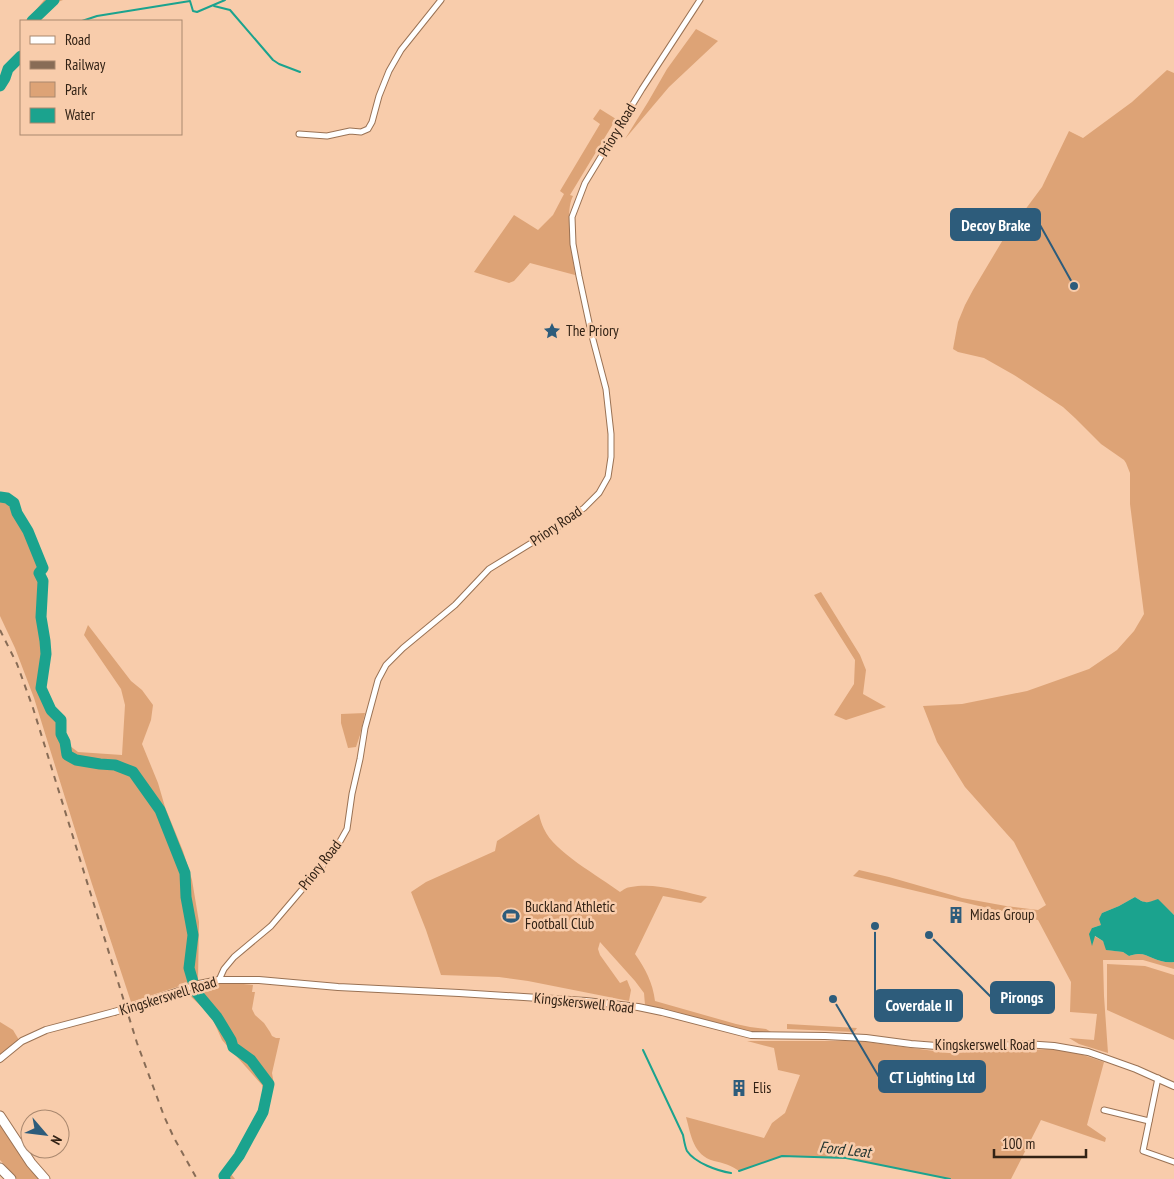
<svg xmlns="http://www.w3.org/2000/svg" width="1174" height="1179" viewBox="0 0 1174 1179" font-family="'PT Sans Narrow',sans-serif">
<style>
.green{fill:#dda376}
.water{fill:#1ba38e}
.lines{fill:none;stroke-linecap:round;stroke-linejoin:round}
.stream{stroke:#1ba38e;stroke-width:2}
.river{stroke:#1ba38e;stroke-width:11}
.minor-casing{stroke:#9a7254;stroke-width:7}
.tertiary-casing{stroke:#9a7254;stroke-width:8}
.trunk-casing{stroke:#9a7254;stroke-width:11}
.minor{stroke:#fff;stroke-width:5}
.tertiary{stroke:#fff;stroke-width:6}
.trunk{stroke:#fff;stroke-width:9}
.rail{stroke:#886c56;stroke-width:2;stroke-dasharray:6 6;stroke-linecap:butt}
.tertiary-bridge-casing{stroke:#9a7254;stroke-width:8;stroke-linecap:butt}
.tertiary-bridge{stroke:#fff;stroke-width:6}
.labels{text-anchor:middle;stroke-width:5;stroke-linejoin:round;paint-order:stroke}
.street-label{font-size:15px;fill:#322215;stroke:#f8ccab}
.poi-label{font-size:15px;fill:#322215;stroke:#f8ccab;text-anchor:start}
.water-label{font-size:16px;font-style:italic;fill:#1b302c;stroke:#f8ccab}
.leader{fill:none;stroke:#2d5c7b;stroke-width:2}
.callout-dot{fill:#2d5c7b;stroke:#f8ccab;stroke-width:2}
.callout{fill:#2d5c7b;stroke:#2d5c7b;stroke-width:2}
.callout-label{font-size:16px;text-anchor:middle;font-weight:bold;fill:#fff}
</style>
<rect width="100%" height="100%" fill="#f8ccab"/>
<g class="green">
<polygon points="44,0 63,0 53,4 38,21 27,21"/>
<polygon points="696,29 718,41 669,87 625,139 648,102 667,69"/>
<path d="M1167 70 1174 73V915L1158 900C1147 903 1145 904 1135 897L1119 906 1102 913 1101 925 1092 928V945L1094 936 1103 941 1107 950 1123 952 1129 956C1132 955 1135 954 1138 954 1148 953 1158 964 1174 962V969L1143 960H1103L1104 996 1108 1053 1079 1044 1069 1038 1094 1040 1097 1014 1070 1012 1071 982 1038 920 853 876 859 870 889 877 962 898 1006 906 1038 910 1046 905 1014 842 965 787 937 742 923 706 962 704 1027 691 1089 669 1117 650 1134 631 1144 614 1130 504V473L1126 463 1124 460 1101 444 1075 418 1063 407 1014 375 984 358 958 352 953 349 958 322 965 305 973 290 1004 238 1042 187 1069 131 1083 138 1132 102Z"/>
<path d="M600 109 616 119 570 195 573 196C564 213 573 255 575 275L530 263 514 281 509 283 474 272 514 215 538 230 553 215 564 194 560 191 600 124 593 119Z"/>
<polygon points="2,493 14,503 17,513 28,531 43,568 39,573 43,581 41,617 45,641 46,654 41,688 51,710 61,720 70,746 78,752 122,755 125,705 121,689 84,635 88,625 131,681 142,690 153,705 151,720 142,744 158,783 165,807 183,851 192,880 199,922 198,980 131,1002 91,881 34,698 15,648 0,616 0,494"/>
<polygon points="821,592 860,655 866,670 863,694 886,707 846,720 834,715 854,684 855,660 814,595"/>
<polygon points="365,713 360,735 356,747 348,748 341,723 341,714"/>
<path d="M539 814C540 819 542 825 544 829 554 852 599 876 620 892 623 890 627 887 631 887 654 882 685 892 707 897L701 903 663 896 635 954C645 968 653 983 655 1001L736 1024 750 1027 766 1029 771 1032H755L736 1029 645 1005 644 993 635 981 600 942 598 949 600 955 620 983 627 980 631 990 629 1001 528 981 499 977 441 975 426 930 411 892 426 882 495 851 497 841Z"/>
<polygon points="1107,964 1145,966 1174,975 1174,1040 1107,1010"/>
<path d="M224 982 253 985 252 992H255L252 1009 255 1015 264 1023 270 1032 272 1036 276 1038H280L272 1073 274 1085 265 1117 231 1174 235 1179H221V1176L236 1155 257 1115 264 1094 262 1085 222 1040 214 1022 205 1010 186 992C194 988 195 989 203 988 210 986 216 983 224 982Z"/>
<polygon points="0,1022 13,1030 19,1040 0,1055"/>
<polygon points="787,1024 857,1028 854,1032 787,1029"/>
<path d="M747 1041H860L949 1053 1052 1049 1080 1054 1104 1062 1087 1125 1106 1138 1105 1142 1041 1120 1011 1179H950L846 1158 782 1156 739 1171C731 1165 723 1163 714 1161 693 1155 691 1135 686 1117L764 1138 772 1123 785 1113 800 1075 778 1070 774 1048Z"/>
<polygon points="0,1120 41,1179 17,1179 0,1160"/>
</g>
<path class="water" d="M1135 897C1145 904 1147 903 1158 899L1174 915V962C1158 964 1148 953 1138 954 1135 954 1132 955 1129 956L1123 952 1106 950 1103 941 1095 936 1092 946 1089 934 1092 928 1101 925 1099 919 1102 913 1119 906Z"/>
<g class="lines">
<g class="stream">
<polyline points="214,6 230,10 273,60 279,64 300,72"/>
<polyline points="82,21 97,16 190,1 193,11 197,12 225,0"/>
<path d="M643 1050 683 1135C684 1140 685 1147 687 1151 695 1163 718 1171 731 1173"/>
<polyline points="739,1171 782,1156 846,1158 950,1179"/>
</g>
<g class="river">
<polyline points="32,21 54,0"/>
<polyline points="0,86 5,78 8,69 21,56"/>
<polyline points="0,497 7,498 14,503 17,513 28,531 43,568 39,573 43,581 41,617 45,641 46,654 41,688 51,710 61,720 61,734 65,742 67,755 76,760 100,764 115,765 133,772 160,810 185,873 186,897 193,935 189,968 196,992 217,1017 231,1040 233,1047 251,1060 269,1084 263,1112 239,1156 224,1176 225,1179"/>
</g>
<g class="minor-casing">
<g id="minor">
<polyline points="299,134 327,136 350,131 361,132 368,129 372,122 379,96 389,71 401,50 441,0"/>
<polyline points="219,980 224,969 234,957 271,926 334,852 347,829 352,794 360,759 365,728 378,680 386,665 403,648 455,605 489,569 559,526 584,508 599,493 608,477 611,457 611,434 606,389 591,332 579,276 573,244 572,217 585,183 642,89 700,0"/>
<polyline points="1158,1078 1143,1151 1174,1162"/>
<polyline points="1104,1110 1149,1121"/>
</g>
</g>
<g class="tertiary-casing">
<g id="tertiary">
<polyline points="138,1005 199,984 219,980 259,980 338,987 459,993 586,1001 638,1007 662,1012 751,1035 825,1036 866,1038 911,1044 962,1048 989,1047 1025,1044 1054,1046 1088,1052 1108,1059 1136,1069 1174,1086"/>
<polyline points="0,1059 22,1041 46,1030 114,1012"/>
</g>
</g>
<g class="trunk-casing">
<g id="trunk">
<polyline points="0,1116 31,1163 45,1179"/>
<polyline points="0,1168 11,1179"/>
</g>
</g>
<use href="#minor" class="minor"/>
<use href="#tertiary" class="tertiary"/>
<use href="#trunk" class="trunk"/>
<polyline class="rail" points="0,630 17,664 33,708 137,1043 164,1116 174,1138 197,1179"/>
<g class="tertiary-bridge-casing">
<polyline id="tertiary-bridge" points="114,1012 138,1005"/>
</g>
<use href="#tertiary-bridge" class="tertiary-bridge"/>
</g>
<defs>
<g id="sight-bare" transform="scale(1.35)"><path d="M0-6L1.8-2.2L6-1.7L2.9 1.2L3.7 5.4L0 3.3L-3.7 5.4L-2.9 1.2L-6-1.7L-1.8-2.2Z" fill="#2d5c7b" stroke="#f8ccab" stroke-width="2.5" paint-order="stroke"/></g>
<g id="building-bare" transform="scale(1.35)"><path d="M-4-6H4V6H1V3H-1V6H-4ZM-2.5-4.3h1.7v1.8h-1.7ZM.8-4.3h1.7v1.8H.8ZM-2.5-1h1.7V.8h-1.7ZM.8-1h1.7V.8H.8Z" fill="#2d5c7b" stroke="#f8ccab" stroke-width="2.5" paint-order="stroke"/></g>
<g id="stadium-bare" transform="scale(1.35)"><path d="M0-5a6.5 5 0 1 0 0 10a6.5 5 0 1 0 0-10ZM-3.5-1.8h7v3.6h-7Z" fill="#2d5c7b" stroke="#f8ccab" stroke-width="2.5" paint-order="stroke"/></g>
</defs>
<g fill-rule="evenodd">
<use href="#sight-bare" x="552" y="331"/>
<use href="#building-bare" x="956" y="915"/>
<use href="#stadium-bare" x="511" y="916"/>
<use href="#building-bare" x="739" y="1088"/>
</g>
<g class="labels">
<g class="street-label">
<text transform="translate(617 130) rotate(-59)" y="5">Priory Road</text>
<text transform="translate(556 526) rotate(-34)" y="5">Priory Road</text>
<text transform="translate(320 865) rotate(-52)" y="5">Priory Road</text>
<text transform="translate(168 996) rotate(-17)" y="5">Kingskerswell Road</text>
<text transform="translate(584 1003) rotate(6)" y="5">Kingskerswell Road</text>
<text x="985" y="1050">Kingskerswell Road</text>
</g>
<g class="poi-label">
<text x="566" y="336">The Priory</text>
<text x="525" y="912">Buckland Athletic<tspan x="525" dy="17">Football Club</tspan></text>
<text x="970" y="920">Midas Group</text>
<text x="753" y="1093">Elis</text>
</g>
<g class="water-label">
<text transform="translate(845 1149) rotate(6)" y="6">Ford Leat</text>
</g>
</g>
<path class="leader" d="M1074 286L1040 225M929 935L991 997M875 926L875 1005M833 999L879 1077"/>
<g class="callout-dot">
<circle cx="1074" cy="286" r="5"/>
<circle cx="929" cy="935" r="5"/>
<circle cx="875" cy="926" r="5"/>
<circle cx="833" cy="999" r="5"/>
</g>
<g class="callout">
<rect x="951" y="209" width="89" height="31" rx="5"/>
<rect x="991" y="982" width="63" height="31" rx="5"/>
<rect x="875" y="990" width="87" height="31" rx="5"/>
<rect x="879" y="1061" width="106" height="31" rx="5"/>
</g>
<g class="callout-label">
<text x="996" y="231">Decoy Brake</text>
<text x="1022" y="1003">Pirongs</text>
<text x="919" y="1011">Coverdale II</text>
<text x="932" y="1083">CT Lighting Ltd</text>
</g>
<rect x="20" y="20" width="162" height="115" fill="#f8ccab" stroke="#a9886f"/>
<rect x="30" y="36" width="25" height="8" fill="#ffffff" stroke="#a9886f"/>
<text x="65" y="45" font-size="15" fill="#322215">Road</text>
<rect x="30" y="61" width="25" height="8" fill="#886c56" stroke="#a9886f"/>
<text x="65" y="70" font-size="15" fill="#322215">Railway</text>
<rect x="30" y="82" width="25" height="15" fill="#dda376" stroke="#a9886f"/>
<text x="65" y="95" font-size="15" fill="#322215">Park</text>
<rect x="30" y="108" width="25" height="15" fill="#1ba38e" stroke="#a9886f"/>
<text x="65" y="120" font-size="15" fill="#322215">Water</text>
<g transform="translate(45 1134) rotate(118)"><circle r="24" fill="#f8ccab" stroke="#a9886f"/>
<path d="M0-4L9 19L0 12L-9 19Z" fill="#2d5c7b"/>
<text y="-8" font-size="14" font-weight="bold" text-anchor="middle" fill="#322215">N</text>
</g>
<path d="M994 1149v8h92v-8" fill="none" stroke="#322215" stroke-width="2.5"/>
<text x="1002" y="1149" font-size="15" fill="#322215" stroke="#f8ccab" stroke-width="4" paint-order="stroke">100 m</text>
</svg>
